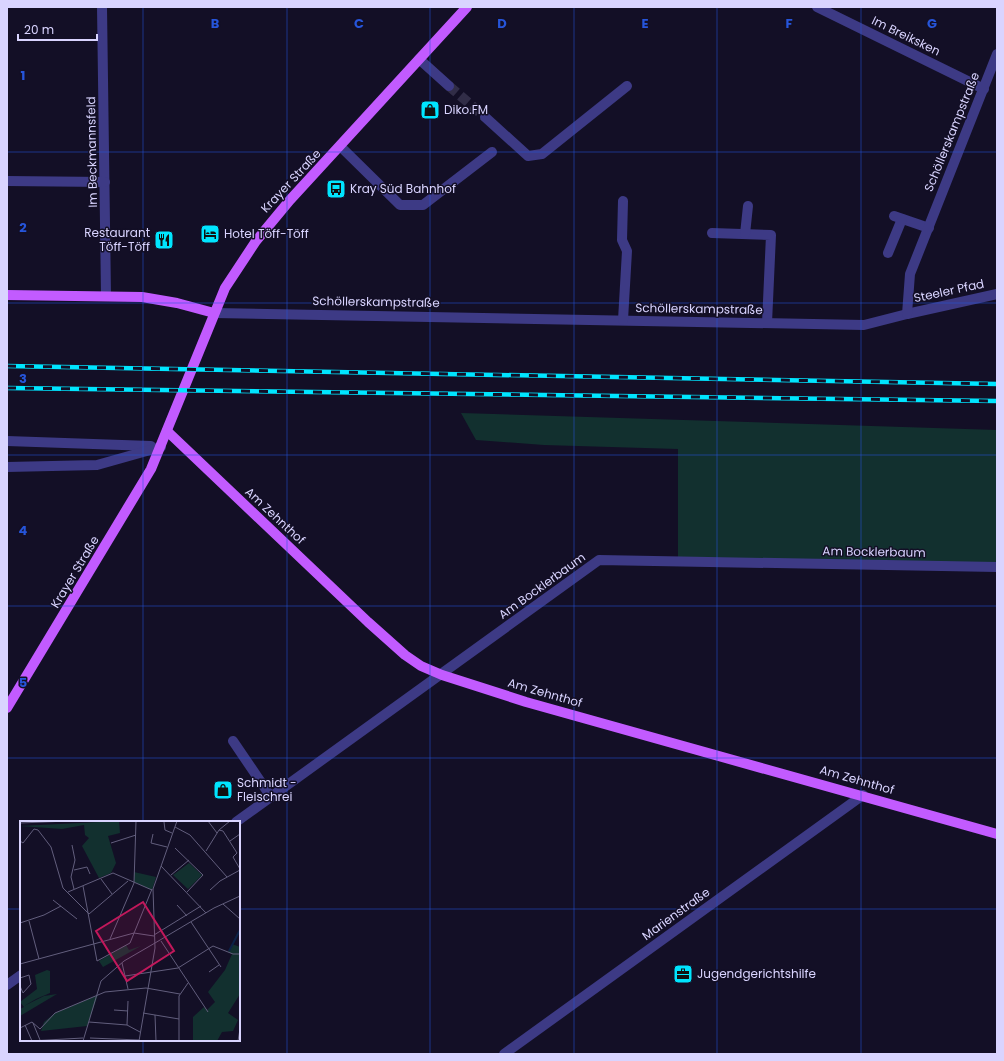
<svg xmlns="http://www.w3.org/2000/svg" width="1004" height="1061" viewBox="0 0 1004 1061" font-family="Poppins,sans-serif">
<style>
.green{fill:#12302f}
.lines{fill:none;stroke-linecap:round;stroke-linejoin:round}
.minor-tunnel{stroke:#312d47;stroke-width:10;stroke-dasharray:10 5;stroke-linecap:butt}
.minor{stroke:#3d3a85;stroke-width:10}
.major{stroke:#c25bff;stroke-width:10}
.rail-casing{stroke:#00e5ff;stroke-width:4.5}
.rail{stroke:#130f26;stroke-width:3;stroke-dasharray:9;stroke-linecap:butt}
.grid{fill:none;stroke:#2655da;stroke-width:1;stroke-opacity:0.55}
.labels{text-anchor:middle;stroke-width:3;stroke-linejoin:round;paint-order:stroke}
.street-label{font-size:12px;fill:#d9d4ff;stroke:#130f26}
.poi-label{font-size:12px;fill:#d9d4ff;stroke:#130f26;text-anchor:start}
.inset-river{fill:none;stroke:#0c2248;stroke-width:2}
.inset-road{fill:none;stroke:#625e7d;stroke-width:1}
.view{fill:#c2185b;fill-opacity:0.15;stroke:#c2185b;stroke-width:2}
.inset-edge{fill:none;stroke:#d9d4ff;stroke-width:2}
.grid-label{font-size:13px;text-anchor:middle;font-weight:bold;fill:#2655da;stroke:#130f26;stroke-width:3;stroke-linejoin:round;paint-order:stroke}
</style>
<rect width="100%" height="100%" fill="#130f26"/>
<polygon class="green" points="461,413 997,430 997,565 678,559 678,449 544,445 476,440"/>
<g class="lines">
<polyline class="minor-tunnel" points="449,86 485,117"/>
<g class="minor">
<polyline points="102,7 106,296"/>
<polyline points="817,7 984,89"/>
<polyline points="419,59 449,86"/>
<polyline points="485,117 528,156 542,154 627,86"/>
<polyline points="341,147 400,205 423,205 492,152"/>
<polyline points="7,181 105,182"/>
<polyline points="894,216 929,228"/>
<polyline points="712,233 771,235 767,323"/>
<polyline points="745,234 748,206"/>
<polyline points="888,253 902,219"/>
<polyline points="214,313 864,325 907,314 997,294"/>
<polyline points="907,314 910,274 997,54"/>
<polyline points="623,320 627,251 622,240 623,201"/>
<polyline points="7,441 151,446"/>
<polyline points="7,467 97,465 161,447"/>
<polyline points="233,741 271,797"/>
<polyline points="236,822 599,560 997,567"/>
<polyline points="7,985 21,975"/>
<polyline points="504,1054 863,795"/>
</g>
<g class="major">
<polyline points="7,295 142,297 177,303 214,313"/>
<polyline points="167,431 368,622 405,655 421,666 442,675 526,702 997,834"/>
<polyline points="7,708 151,469 225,288 256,241 290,200 467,7"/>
</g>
<g class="rail-casing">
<g id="rail">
<polyline points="7,366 997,384"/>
<polyline points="7,388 997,401"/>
</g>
</g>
<use href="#rail" class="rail"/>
</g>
<path class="grid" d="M143 7V822M287 7V1054M430 7V1054M574 7V1054M717 7V1054M861 7V1054M7 152H997M7 303H997M7 455H997M7 606H997M7 758H997M7 909H21M239 909H997M143 1040V1054"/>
<defs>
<g id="shop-square" transform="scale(1)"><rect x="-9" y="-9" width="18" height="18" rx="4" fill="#00e5ff" stroke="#130f26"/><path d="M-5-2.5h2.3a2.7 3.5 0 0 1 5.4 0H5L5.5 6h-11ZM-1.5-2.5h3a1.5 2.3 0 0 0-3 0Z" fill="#111"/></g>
<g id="bus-square" transform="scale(1)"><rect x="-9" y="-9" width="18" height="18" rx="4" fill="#00e5ff" stroke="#130f26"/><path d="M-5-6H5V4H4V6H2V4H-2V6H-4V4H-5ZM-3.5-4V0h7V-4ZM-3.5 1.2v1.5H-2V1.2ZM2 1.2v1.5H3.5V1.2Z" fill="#111"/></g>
<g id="hotel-square" transform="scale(1)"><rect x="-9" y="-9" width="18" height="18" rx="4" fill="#00e5ff" stroke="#130f26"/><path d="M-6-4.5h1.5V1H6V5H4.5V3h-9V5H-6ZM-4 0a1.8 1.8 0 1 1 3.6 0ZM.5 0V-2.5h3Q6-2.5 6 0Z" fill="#111"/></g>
<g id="restaurant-square" transform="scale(1)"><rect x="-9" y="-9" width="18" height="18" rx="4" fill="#00e5ff" stroke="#130f26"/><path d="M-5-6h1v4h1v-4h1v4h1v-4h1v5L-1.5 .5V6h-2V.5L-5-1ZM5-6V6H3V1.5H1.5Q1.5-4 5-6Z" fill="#111"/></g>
<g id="office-square" transform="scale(1)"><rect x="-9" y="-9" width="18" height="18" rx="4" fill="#00e5ff" stroke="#130f26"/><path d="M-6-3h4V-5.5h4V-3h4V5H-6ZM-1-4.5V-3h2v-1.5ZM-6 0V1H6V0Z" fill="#111"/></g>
</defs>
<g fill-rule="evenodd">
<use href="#shop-square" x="430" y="110"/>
<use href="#bus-square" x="336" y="189"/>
<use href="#hotel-square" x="210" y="234"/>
<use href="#restaurant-square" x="164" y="240"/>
<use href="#shop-square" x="223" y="790"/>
<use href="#office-square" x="683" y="974"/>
</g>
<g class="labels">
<g class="street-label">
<text transform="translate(906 36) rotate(26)" y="4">Im Breiksken</text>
<text transform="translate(952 132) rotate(-68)" y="4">Schöllerskampstraße</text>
<text transform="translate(92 152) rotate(-91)" y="4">Im Beckmannsfeld</text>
<text transform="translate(291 181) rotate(-47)" y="4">Krayer Straße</text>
<text transform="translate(949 291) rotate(-12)" y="4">Steeler Pfad</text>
<text transform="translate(376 302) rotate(1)" y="4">Schöllerskampstraße</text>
<text transform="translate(699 309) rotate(1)" y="4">Schöllerskampstraße</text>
<text transform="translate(275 516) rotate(43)" y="4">Am Zehnthof</text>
<text transform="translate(874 552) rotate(1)" y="4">Am Bocklerbaum</text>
<text transform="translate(75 572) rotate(-59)" y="4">Krayer Straße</text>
<text transform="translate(542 586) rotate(-36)" y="4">Am Bocklerbaum</text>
<text transform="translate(545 693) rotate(16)" y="4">Am Zehnthof</text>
<text transform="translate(857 780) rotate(16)" y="4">Am Zehnthof</text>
<text transform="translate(676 914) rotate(-36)" y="4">Marienstraße</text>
</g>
<g class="poi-label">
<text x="444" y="114">Diko.FM</text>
<text x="350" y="193">Kray Süd Bahnhof</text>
<text x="150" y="237" text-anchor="end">Restaurant<tspan x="150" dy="14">Töff-Töff</tspan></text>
<text x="224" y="238">Hotel Töff-Töff</text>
<text x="237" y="787">Schmidt -<tspan x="237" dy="14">Fleischrei</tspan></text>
<text x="697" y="978">Jugendgerichtshilfe</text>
</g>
</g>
<g transform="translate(20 821)">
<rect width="220" height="220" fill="#130f26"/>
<path d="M99 0 100 12 88 15 96 42 91 52 79 57 62 25 69 17 65 14 64 4 42 8 0 5ZM169 42 182 54 168 68 153 54ZM114 51 136 56 132 69 114 61ZM220 108V114L217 113 212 123 220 126V173L208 192 218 199 213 210 202 211 197 220H173V196L184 186 187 189 195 181 188 171 205 149 212 133 208 131ZM106 124 109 129 121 125 83 146 79 140ZM27 149 30 150V172L16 178 4 185 24 175 37 173 0 195V188L4 186 0 181 17 168 15 154ZM78 174 67 205 21 210 24 201 35 192Z" fill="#12302f"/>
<path class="inset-river" d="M209 130 220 109"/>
<path class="inset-road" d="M188 0 197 12M144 1 145 9 152 12M0 2 48 0M155 6 170 14 207 56M199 9 203 10 217 32 213 36 220 48M133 13 131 22 147 26M0 20 3 22 14 8 18 9 31 26 43 67 69 93M210 20 220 13M91 22 116 14M52 24 55 39 51 56 54 68M155 27 183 54 167 71M186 30 199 9 210 0M141 45 186 92M54 49 67 46 70 53M151 54 169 39M81 58 92 73M63 65 77 140 110 122 132 68M190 69 200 60 220 49M48 71 93 52 132 69M33 79 57 98M203 83 220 98M157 84 167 95M69 93 108 60M9 100 19 138M171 101 201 146M0 102 24 94 41 85M134 114 181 85M90 118 114 62 116 0M141 120 188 191M135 122 194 87 220 75M102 142 108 168M0 143 114 112 134 115M189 151 199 144M105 155 158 147 193 125 213 133H220M0 157 9 154 11 163 3 172 0 165M94 189 108 190M123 192 159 198M135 194 136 220M12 201 20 208 35 192 85 171 126 167 160 173M69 201 107 204 120 211M13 202 20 219M5 204 12 220M107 204 108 180M0 207 12 201M70 217 119 219M9 220 63 217M63 220 81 160 104 140 135 122M119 220 135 127 133 68 157 0M159 220V175L168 162M218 220 220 208"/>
<path class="view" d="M123 81 154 130 107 160 76 110Z"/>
<rect width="220" height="220" class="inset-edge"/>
</g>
<g class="grid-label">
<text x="215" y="28">B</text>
<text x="359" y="28">C</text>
<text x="502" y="28">D</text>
<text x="645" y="28">E</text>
<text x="789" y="28">F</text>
<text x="932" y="28">G</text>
<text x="23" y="80">1</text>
<text x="23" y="232">2</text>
<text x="23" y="383">3</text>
<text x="23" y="535">4</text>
<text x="23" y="687">5</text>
</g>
<rect width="1004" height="1061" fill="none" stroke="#d9d4ff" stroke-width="16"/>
<path d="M18 34v6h79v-6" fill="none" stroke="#d9d4ff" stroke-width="2"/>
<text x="24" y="34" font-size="12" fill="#d9d4ff" stroke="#130f26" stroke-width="3" paint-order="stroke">20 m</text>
</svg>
